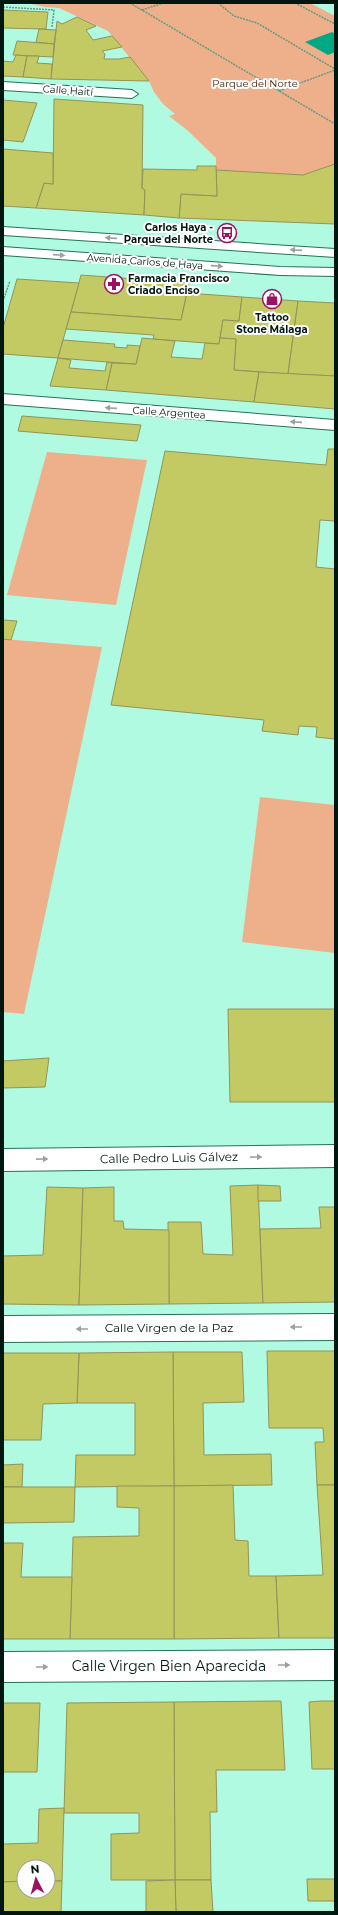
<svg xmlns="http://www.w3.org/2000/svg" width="338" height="1915" viewBox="0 0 338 1915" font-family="Montserrat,sans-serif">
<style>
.green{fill:#eeb08a}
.water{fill:#00a886}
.building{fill:#c4ca63;stroke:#909459}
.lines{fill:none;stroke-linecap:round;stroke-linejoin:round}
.minor-casing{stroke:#26715d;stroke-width:2}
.major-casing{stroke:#26715d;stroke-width:2}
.path{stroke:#659987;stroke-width:1.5;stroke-dasharray:2 1;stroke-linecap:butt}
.minor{fill:#fff;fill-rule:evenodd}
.major{fill:#fff;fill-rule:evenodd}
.oneway{fill:#99a29f}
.labels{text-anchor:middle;stroke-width:4;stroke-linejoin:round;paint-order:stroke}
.far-park-label{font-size:10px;fill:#432109;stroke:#fff}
.far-street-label{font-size:10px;fill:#00160e;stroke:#fff}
.far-poi-label{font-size:10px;font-weight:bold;fill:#00160e;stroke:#fff;text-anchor:end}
.street-label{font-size:12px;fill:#00160e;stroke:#fff}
.near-street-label{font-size:14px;fill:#00160e;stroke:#fff}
</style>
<rect width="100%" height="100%" fill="#b0fae1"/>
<g class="green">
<polygon points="27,3 310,3 335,16 335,164 303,175 216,170 216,158 187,130 169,116 175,114 163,104 154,92 149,81 108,31 59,8 45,7"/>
<polygon points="47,452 147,460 116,605 7,595"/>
<polygon points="3,639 102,647 24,1014 3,1012"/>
<polygon points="260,797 335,805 335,953 242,942"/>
</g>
<polygon class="water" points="332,32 335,34 335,52 328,55 305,42"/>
<g class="building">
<polygon points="3,10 48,12 46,29 3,28"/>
<polygon points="77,17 96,26 86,30 93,40 112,36 122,47 102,51 105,54 104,59 119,59 130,57 149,81 51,79 57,21 62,24"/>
<polygon points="39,29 56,30 54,44 36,42"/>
<polygon points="17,41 54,44 53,57 13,55"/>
<polygon points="16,55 27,56 23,77 3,76 3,61 13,62"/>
<polygon points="27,56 39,56 37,63 52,64 51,79 23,77"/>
<polygon points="54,99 143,105 142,188 145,190 144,215 36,208 44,183 53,184"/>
<polygon points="3,100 37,103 23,142 3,140"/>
<polygon points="3,149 53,153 53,184 44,183 36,208 3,206"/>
<polygon points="335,164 335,224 179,218 181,194 217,196 216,170 303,175"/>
<polygon points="197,166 216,166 217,196 181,194 179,218 144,215 145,190 142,188 143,169 197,170"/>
<polygon points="81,275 189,283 181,320 71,312"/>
<polygon points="17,279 79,283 58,358 3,354 3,328"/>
<polygon points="187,293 242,297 239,321 223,320 219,344 153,339 154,335 66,329 71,312 181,320"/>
<polygon points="242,297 298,301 288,374 234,370 236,339 220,338 223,320 239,321"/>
<polygon points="298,301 335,303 335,376 288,374"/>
<polygon points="142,338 175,341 171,357 202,359 205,343 219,344 220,338 236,339 234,370 259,372 254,402 106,390 112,363 136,364"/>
<polygon points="63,340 115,344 114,347 127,348 127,345 140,346 136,364 107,362 58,358"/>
<polygon points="58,358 71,360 69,368 105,371 107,362 112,363 106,390 50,386"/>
<polygon points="259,372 335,376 335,409 254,402"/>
<polygon points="22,416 141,425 137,441 18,431"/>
<polygon points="328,449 335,449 335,521 320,520 316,567 335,569 335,739 316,737 317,727 299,726 298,735 262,731 264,720 111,705 165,451 326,465"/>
<polygon points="3,620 17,621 11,640 3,639"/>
<polygon points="228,1009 335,1009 335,1102 230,1102"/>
<polygon points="49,1058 45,1087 3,1088 3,1061"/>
<polygon points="258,1185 263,1303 169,1304 168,1222 201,1222 203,1254 233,1255 230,1186"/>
<polygon points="258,1185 280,1186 281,1201 258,1201"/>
<polygon points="47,1187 83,1188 79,1305 3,1304 3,1256 43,1255"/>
<polygon points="114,1187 114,1221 123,1221 124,1229 169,1230 169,1304 79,1305 83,1188"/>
<polygon points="319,1207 335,1207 335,1302 263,1303 260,1229 321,1228"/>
<polygon points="267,1351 335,1351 335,1485 317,1485 315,1442 324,1442 323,1428 269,1428"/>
<polygon points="173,1352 242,1352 244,1402 203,1403 204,1455 271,1454 272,1485 174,1486"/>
<polygon points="173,1352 174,1486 75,1487 76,1455 135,1455 135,1403 77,1403 79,1353"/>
<polygon points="3,1353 79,1353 77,1403 43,1404 41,1440 3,1440"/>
<polygon points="23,1464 22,1487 3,1487 3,1465"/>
<polygon points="233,1485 235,1540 248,1541 249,1576 276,1576 279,1638 174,1639 174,1486"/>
<polygon points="317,1485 335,1485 335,1638 279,1638 276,1576 323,1575"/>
<polygon points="117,1486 174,1486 174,1639 70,1639 73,1537 139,1536 139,1508 117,1507"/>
<polygon points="3,1487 75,1487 74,1522 3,1523"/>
<polygon points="3,1543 23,1543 21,1577 72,1577 70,1639 3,1639"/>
<polygon points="281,1701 285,1770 216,1770 217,1812 210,1812 211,1880 175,1880 174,1702"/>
<polygon points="321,1701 335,1701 335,1769 312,1769 309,1702"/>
<polygon points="174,1702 175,1880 111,1880 111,1834 139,1833 139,1813 64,1813 67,1703"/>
<polygon points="3,1703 40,1703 37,1772 3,1772"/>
<polygon points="64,1808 62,1881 48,1881 48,1867 24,1867 24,1881 3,1882 3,1844 38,1843 39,1809"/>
<polygon points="307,1879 335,1879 335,1901 308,1901"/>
<polygon points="175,1880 211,1880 213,1912 176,1912"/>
<polygon points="175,1880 176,1912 146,1912 146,1881"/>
<polygon points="24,1881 24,1891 48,1891 48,1881 62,1881 61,1912 3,1912 3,1882"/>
</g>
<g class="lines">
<g class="minor-casing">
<g id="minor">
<polygon points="3,82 132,90 138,94 132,98 3,90"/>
<polygon points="3,394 335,420 335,430 3,404"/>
<polygon points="335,1145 335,1167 3,1171 3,1149"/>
<polygon points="335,1314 335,1340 3,1342 3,1316"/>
<polygon points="335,1650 335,1680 3,1682 3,1652"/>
</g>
</g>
<g class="major-casing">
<g id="major">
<polygon points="3,227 335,249 335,257 3,235"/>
<polygon points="3,247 280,267 335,268 335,276 280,275 3,255"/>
</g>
</g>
<g class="path">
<polyline points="130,3 335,124"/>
<polyline points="218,3 234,16 257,23 335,69"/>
<polyline points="295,3 335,24"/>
<polyline points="3,7 54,10 52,27"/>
<polyline points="142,10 163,3"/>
<polyline points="279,91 335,70"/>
<polyline points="3,301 10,281"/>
</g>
<use href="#minor" class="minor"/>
<use href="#major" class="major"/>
</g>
<defs><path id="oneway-solid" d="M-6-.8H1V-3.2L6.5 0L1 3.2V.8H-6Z"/></defs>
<g class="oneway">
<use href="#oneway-solid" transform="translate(111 238) rotate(-176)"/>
<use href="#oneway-solid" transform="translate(296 250) rotate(-176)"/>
<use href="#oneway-solid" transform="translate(59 255) rotate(4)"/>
<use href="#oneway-solid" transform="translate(217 266) rotate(4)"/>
<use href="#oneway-solid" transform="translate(111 408) rotate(-176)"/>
<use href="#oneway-solid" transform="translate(296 422) rotate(-176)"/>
<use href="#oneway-solid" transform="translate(256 1157) rotate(-1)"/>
<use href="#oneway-solid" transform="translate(42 1159) rotate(-1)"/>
<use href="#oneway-solid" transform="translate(296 1327) rotate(180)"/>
<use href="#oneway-solid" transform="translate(82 1329) rotate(180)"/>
<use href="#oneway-solid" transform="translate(284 1665)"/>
<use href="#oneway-solid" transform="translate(42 1667)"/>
</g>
<defs>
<g id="bus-ring" transform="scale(1)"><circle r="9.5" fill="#fff" stroke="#9b1263" stroke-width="1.5"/><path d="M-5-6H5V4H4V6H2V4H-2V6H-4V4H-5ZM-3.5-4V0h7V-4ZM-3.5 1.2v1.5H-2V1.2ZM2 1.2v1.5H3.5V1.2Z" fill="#9b1263"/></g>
<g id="pharmacy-ring" transform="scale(1)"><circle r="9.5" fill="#fff" stroke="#9b1263" stroke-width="1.5"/><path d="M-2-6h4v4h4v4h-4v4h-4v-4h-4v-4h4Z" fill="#9b1263"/></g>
<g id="shop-ring" transform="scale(1)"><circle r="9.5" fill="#fff" stroke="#9b1263" stroke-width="1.5"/><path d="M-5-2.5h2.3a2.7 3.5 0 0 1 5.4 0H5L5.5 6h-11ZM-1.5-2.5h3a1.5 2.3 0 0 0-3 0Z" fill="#9b1263"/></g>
</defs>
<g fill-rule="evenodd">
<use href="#bus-ring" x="227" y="233"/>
<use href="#pharmacy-ring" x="114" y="284"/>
<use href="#shop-ring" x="272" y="299"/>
</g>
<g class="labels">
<g class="far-park-label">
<text x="255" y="87">Parque del Norte</text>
</g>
<g class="far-street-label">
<text transform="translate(68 90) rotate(4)" y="4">Calle Haití</text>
<text transform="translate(145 261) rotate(4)" y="4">Avenida Carlos de Haya</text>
<text transform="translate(169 412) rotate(4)" y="4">Calle Argentea</text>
</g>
<g class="far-poi-label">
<text x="213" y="231">Carlos Haya -<tspan x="213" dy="12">Parque del Norte</tspan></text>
<text x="128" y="282" text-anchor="start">Farmacia Francisco<tspan x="128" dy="12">Criado Enciso</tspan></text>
<text x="272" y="321" text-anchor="middle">Tattoo<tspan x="272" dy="12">Stone Málaga</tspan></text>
</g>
<g class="street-label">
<text transform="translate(169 1158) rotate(-1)" y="4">Calle Pedro Luis Gálvez</text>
<text x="169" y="1332">Calle Virgen de la Paz</text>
</g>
<g class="near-street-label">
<text x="169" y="1671">Calle Virgen Bien Aparecida</text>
</g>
</g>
<rect width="338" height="1915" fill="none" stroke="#00160e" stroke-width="8"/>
<g transform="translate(36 1879) rotate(354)"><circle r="19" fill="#ffffff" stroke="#99a29f"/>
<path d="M0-3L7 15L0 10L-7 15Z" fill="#9b1263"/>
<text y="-6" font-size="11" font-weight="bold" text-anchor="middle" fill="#00160e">N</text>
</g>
</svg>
